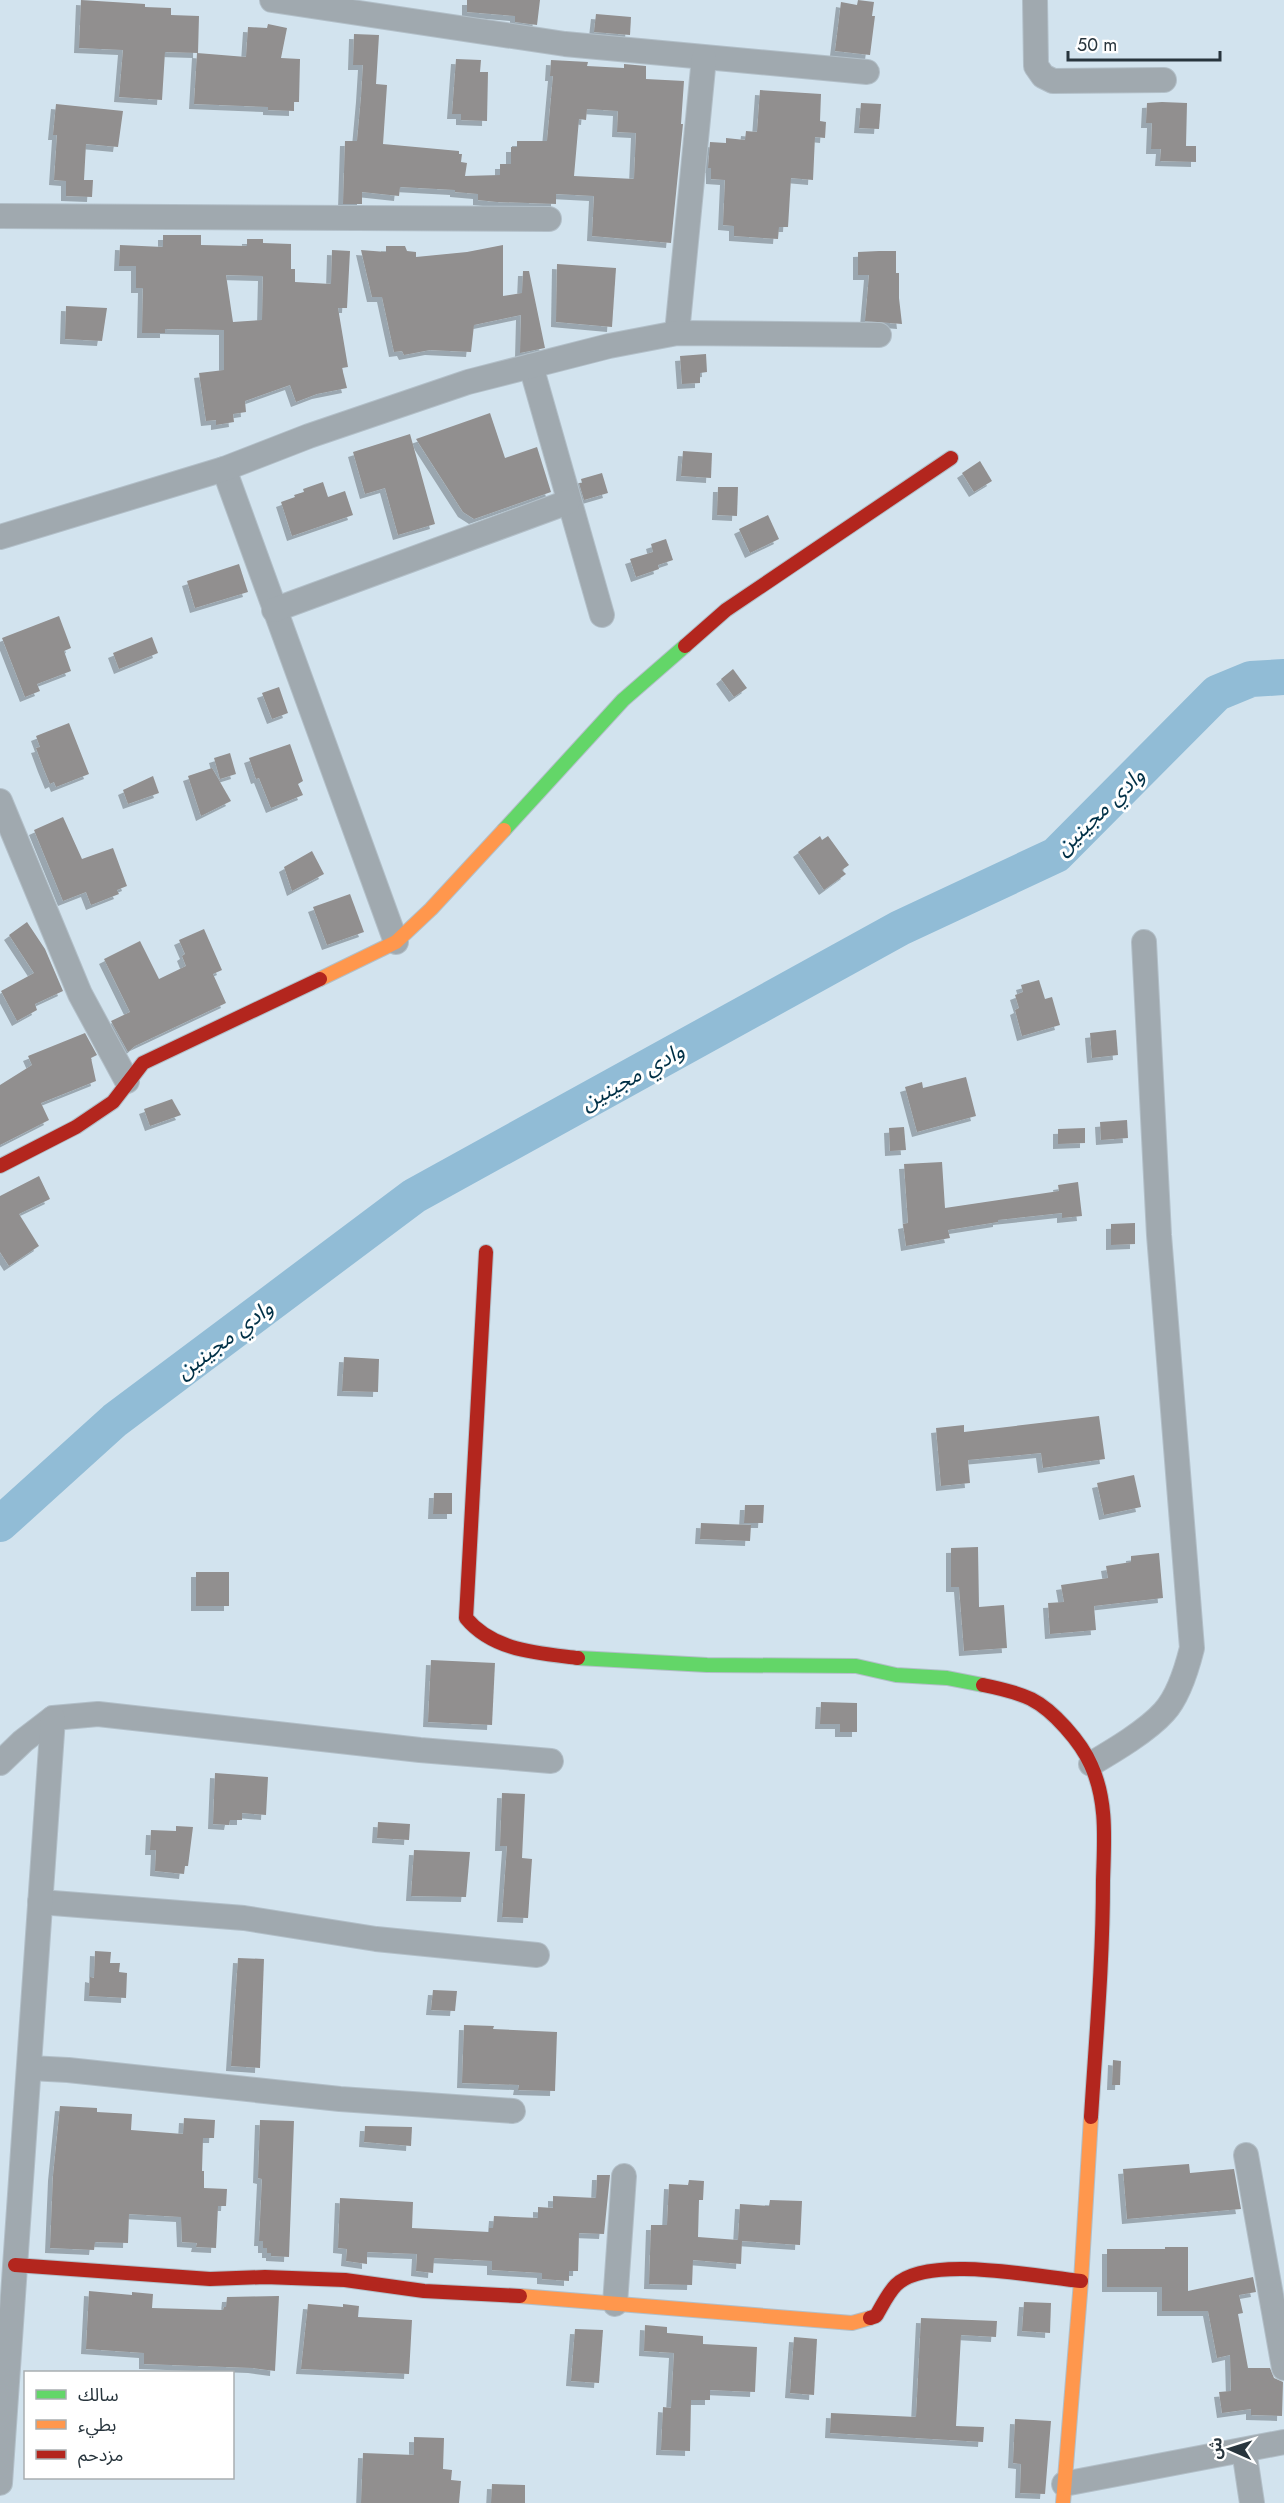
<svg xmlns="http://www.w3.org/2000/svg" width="1284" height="2503" viewBox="0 0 1284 2503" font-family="Jost,'Noto Sans Arabic',sans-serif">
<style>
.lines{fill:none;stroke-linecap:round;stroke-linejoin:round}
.river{stroke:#91bcd6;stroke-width:36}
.building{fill:#918f8f;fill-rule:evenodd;filter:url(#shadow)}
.street-casing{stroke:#b2bfc8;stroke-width:26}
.fast-casing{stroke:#b2bfc8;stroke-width:16}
.slow-casing{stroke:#b2bfc8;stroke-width:16}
.jam-casing{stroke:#b2bfc8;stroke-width:16}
.street{stroke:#a0a9af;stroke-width:24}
.fast{stroke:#63d668;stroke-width:14}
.slow{stroke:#ff974d;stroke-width:14}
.jam{stroke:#b3261e;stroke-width:14}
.labels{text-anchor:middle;stroke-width:6;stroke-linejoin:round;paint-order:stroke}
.water-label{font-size:22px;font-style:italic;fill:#003046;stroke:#fff}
</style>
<defs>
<filter id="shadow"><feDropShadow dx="-5" dy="5" stdDeviation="0" flood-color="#0004"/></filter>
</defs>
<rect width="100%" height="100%" fill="#d2e3ee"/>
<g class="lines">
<polyline class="river" points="0,1524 115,1420 414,1196 900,928 1056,855 1217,693 1251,679 1284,677"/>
</g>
<g class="building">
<polygon points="81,0 145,4 145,7 171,8 171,15 199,16 198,53 165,52 162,100 119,97 123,50 79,48"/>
<polygon points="467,0 540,0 537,25 515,22 515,16 467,12"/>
<polygon points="858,0 874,2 872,16 875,16 870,55 835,51 841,2 857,5"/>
<polygon points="596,14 631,17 630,35 594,32"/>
<polygon points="268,24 287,28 281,58 300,59 299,102 294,102 294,111 268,110 268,107 194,104 197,53 246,57 248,27 267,28"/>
<path d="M354 34 379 35 376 84 387 85 383 144 459 151V154H462L461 162 467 163 465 176 500 175V164H511V147H517V141H547L553 76H550L551 60 588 62 587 66 624 68V64L646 66V79L684 81 681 124H683L671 243 592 236 594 196 556 194V204L497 202 478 200V194L455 192V190L400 187 399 196 362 192V204H343L345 141H357L361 97 363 65H353ZM587 109 618 111 617 132 636 133 634 179 574 176 579 119 586 120Z"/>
<polygon points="456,59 481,60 480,72 488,72 487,121 461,120 461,114 452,114"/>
<polygon points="760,90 821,94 820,121 826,122 825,138 815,137 813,180 791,178 788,227 779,227 778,239 734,236 734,226 723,225 725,180 711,179 711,168 708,168 710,142 726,143 726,138 745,140 746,131 757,132"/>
<polygon points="1162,102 1187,103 1186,146 1196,146 1196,162 1160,161 1161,149 1151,149 1152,123 1146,123 1147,103"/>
<polygon points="861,103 881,104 879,129 859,128"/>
<polygon points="56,104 123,111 118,147 86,144 84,180 93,180 92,197 66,196 66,181 54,180 57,135 53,135"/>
<path d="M163 235H201V245L247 246V239H263V243L291 244V269H295V282L331 284 332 250 350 251 347 308H338L348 367 342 368 347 388 317 394 296 402 290 385 245 401 246 412 233 414 234 422 216 425V420L206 421 199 373 224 370V330L165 329V333H142L143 288H136V266H119L120 245 163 247ZM226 275 263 276 262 320 233 322Z"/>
<polygon points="503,245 503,296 522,293 523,271 529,271 545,348 520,353 521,315 474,325 471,352 430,350 404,355 402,351 394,352 382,297 372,297 361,250 386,252 386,246 405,246 407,251 416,252 416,257 467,252"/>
<polygon points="879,251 896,251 896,273 899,273 899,298 902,324 865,321 869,275 858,275 858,252"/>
<polygon points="557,264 616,268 612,327 556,322"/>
<polygon points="66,306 107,308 102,341 65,339"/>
<polygon points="706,354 707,372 700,373 700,383 682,384 680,356"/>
<polygon points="490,413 505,458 537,447 551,492 474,519 463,512 416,439"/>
<polygon points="410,434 435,524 398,535 385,488 365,494 353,452"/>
<polygon points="683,451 712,453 711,478 681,476"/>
<polygon points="980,461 992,481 974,492 962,473"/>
<polygon points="602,473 608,493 584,500 579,483 582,483 581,479"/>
<polygon points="323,482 328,497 345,491 353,515 292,536 281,502 295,497 294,495 304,492 303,489"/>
<polygon points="718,487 738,487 737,516 717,515"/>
<polygon points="768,515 779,539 750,553 739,529"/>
<polygon points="666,539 673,560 658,565 659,569 636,577 630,559 653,552 651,544"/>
<polygon points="239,564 248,592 195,608 187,581"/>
<polygon points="59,616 71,648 64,651 71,671 37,684 40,691 25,697 2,638"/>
<polygon points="152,637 158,653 119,669 113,653"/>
<polygon points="733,669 747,688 734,697 721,679"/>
<polygon points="279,687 288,713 272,719 262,693"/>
<polygon points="69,723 89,774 56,787 54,782 50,784 43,767 36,748 40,747 36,736"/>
<polygon points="290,744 303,781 298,784 303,795 271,808 259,778 256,779 249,758"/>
<polygon points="230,753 236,774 220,779 214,758"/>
<polygon points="212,768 231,801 201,816 188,776"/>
<polygon points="153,776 159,793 128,804 123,790"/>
<polygon points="63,817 82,859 113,848 127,886 117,890 119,894 91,905 86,892 63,901 34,830"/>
<polygon points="820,836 822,840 828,836 849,865 842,870 846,874 824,890 798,852"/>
<polygon points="312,851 324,874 292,891 284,867"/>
<polygon points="350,894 364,932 327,945 313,907"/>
<polygon points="27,922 45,949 63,991 35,1004 37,1010 17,1021 1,991 34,973 9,935"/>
<polygon points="204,929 222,970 213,974 226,1003 135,1046 128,1052 111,1021 130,1012 104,959 140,941 159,979 186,966 182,956 185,954 179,940"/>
<polygon points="1039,980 1045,999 1052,997 1060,1025 1022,1036 1015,1010 1019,1008 1015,995 1023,992 1021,985"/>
<polygon points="1116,1030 1118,1055 1092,1058 1090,1033"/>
<polygon points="85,1033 97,1055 91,1058 96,1081 41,1103 49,1120 0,1145 0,1085 32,1065 28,1056"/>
<polygon points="966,1077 976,1116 917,1132 905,1087 922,1082 923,1088"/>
<polygon points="172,1099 181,1115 150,1126 144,1109"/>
<polygon points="1127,1120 1128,1138 1101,1140 1100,1122"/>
<polygon points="904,1127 906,1150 890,1151 889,1128"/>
<polygon points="1085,1128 1085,1143 1058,1144 1058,1129"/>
<polygon points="942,1162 945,1208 1059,1191 1058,1185 1078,1182 1082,1216 1062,1218 1062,1213 998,1220 998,1222 948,1230 950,1238 906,1246 903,1224 908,1223 904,1164"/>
<polygon points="39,1176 50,1199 19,1214 39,1246 9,1266 0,1252 0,1196"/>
<polygon points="1135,1223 1135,1244 1111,1245 1111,1224"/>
<polygon points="344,1357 379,1359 378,1392 342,1391"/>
<polygon points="1099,1416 1105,1459 1043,1468 1041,1453 968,1460 970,1483 941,1486 936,1428 964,1425 964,1432"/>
<polygon points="1134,1475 1141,1507 1104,1515 1097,1483"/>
<polygon points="434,1493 452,1493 452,1514 433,1514"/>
<polygon points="745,1505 764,1505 763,1523 744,1523"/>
<polygon points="701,1523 751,1525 750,1541 700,1539"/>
<polygon points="978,1547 979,1607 1004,1605 1007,1648 964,1651 959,1587 951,1587 951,1548"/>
<polygon points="1159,1553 1163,1598 1094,1606 1096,1630 1050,1634 1048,1603 1064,1602 1061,1585 1108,1578 1106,1566 1131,1562 1131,1556"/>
<rect x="196" y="1572" width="33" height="34"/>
<polygon points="431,1660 495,1663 492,1725 428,1722"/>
<polygon points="821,1702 857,1703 857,1732 840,1732 840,1724 820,1724"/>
<polygon points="215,1773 268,1777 266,1815 242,1813 242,1820 230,1820 229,1825 213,1824"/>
<polygon points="502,1793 525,1794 522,1858 532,1859 528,1918 502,1917 507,1846 500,1846"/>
<polygon points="378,1822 410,1824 409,1840 377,1838"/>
<polygon points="176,1826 193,1827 188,1866 185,1866 184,1874 155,1871 156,1850 150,1850 151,1830 176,1831"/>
<polygon points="414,1850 470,1852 466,1897 411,1896"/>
<polygon points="95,1951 111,1952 110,1963 120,1963 119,1972 127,1973 126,1998 89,1996 90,1977 94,1978"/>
<polygon points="238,1958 264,1959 260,2068 231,2066"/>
<polygon points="433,1990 457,1991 455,2011 431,2010"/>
<polygon points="464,2025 494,2026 493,2029 557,2032 555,2091 518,2090 519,2085 462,2083"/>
<polygon points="1113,2060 1121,2061 1120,2085 1112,2085"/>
<polygon points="60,2106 97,2108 97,2112 132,2114 131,2130 183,2134 184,2118 215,2120 214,2138 203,2138 202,2171 204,2171 204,2188 227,2189 226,2206 218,2206 216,2248 196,2247 197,2243 182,2242 181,2217 129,2214 128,2243 95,2242 94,2250 50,2248 53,2176"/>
<polygon points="260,2120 294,2121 289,2257 271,2256 271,2253 267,2253 267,2248 263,2248 263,2241 259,2241 262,2179 258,2178"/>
<polygon points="365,2126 412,2127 411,2146 364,2142"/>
<polygon points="1189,2164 1190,2173 1234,2169 1241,2209 1127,2219 1123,2169"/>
<polygon points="597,2175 610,2175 604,2234 579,2233 578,2271 569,2271 569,2281 542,2279 542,2273 492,2270 492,2261 434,2258 433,2273 416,2271 417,2254 367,2252 367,2264 346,2261 347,2249 338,2248 340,2198 413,2202 412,2228 489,2232 489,2228 493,2228 494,2216 538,2218 538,2207 553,2208 553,2196 596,2198"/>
<polygon points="689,2180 704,2181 703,2200 699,2200 698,2237 738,2240 740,2204 769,2206 770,2200 802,2201 800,2245 742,2241 741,2264 693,2260 692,2285 649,2284 651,2225 667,2225 669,2184 688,2185"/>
<polygon points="1165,2247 1188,2247 1188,2291 1253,2277 1256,2292 1239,2295 1243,2313 1238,2314 1248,2368 1270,2368 1274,2378 1283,2382 1282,2416 1251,2415 1251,2409 1222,2413 1219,2392 1231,2391 1230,2355 1217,2358 1208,2311 1162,2311 1162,2287 1107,2287 1107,2249 1165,2249"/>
<polygon points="89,2291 132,2295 132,2292 153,2294 152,2308 223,2310 224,2307 226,2307 227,2297 279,2296 275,2371 253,2368 144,2364 144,2353 86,2349"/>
<polygon points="1024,2302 1051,2303 1050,2333 1022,2331"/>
<polygon points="308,2304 343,2307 343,2304 359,2306 358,2317 412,2320 409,2374 301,2369"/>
<polygon points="921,2318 997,2321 996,2337 961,2335 956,2426 984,2427 983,2442 830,2433 831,2413 916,2417"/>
<polygon points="645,2325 667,2327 667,2333 703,2336 703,2344 757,2347 755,2392 710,2390 710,2400 691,2400 690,2451 661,2450 663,2407 671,2408 674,2353 644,2351"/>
<polygon points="575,2329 603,2330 599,2383 571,2381"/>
<polygon points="794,2337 817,2339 814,2395 790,2393"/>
<polygon points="1015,2419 1051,2421 1045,2494 1020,2493 1021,2464 1013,2463"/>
<polygon points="414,2437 444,2438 443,2469 452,2470 451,2480 461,2481 459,2503 361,2503 363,2453 414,2455"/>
<polygon points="492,2484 525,2485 525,2503 491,2503"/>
</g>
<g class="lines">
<g class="street-casing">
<g id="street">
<polyline points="272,0 565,44 867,72"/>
<polyline points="1035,0 1036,66 1043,76 1053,81 1164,80"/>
<polyline points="0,216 549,219"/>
<polyline points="677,333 704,58"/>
<polyline points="531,366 602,615"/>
<polyline points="224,469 396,942"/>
<polyline points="0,537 224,469 309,436 468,382 609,346 677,333 879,335"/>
<polyline points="274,610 568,502"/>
<polyline points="0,801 80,994 127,1081"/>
<polyline points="0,1763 23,1741 53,1718 98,1714 420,1750 551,1761"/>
<path d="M1091 1764C1113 1751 1147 1731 1164 1712 1178 1697 1187 1668 1192 1648L1159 1235 1144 942"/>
<polyline points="40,1902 244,1918 376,1939 537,1955"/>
<polyline points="29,2068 68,2070 340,2099 513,2111"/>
<polyline points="1246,2155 1284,2368"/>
<polyline points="615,2304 624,2176"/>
<polyline points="1244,2450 1252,2503"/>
<polyline points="0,2483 53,1718"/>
<polyline points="1064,2484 1284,2442"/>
</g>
</g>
<g class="fast-casing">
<g id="fast">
<polyline points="504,830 623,700 685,646"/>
<polyline points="578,1658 707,1665 856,1666 896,1675 947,1678 983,1685"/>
</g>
</g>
<g class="slow-casing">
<g id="slow">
<polyline points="320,979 396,942 431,909 504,830"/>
<polyline points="520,2296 852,2323 870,2318"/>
<polyline points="1063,2503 1081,2281 1091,2117"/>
</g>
</g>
<g class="jam-casing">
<g id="jam">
<polyline points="685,646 726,610 951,458"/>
<polyline points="0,1166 76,1127 113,1102 143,1063 320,979"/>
<path d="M486 1252 466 1618C493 1651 538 1653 578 1658"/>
<path d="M983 1685C998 1688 1016 1692 1031 1699 1053 1710 1081 1742 1091 1765 1108 1802 1104 1842 1103 1881 1103 1960 1096 2038 1091 2117"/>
<polyline points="15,2265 210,2279 265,2277 345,2280 424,2291 520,2296"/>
<path d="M870 2318 876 2316C882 2306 888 2293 896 2285 928 2254 1038 2277 1081 2281"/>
</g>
</g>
<use href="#street" class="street"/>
<use href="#fast" class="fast"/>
<use href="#slow" class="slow"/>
<use href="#jam" class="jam"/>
</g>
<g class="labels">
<g class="water-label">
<text transform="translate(1099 811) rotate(-44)" y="8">وادي مجينين</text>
<text transform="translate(632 1076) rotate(-29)" y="8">وادي مجينين</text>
<text transform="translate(224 1339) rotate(-37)" y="8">وادي مجينين</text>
</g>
</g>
<rect x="24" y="2371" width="210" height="108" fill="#ffffff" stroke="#a9aeb1" stroke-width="1.5"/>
<rect x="36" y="2390" width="30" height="9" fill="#63d668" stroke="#a9aeb1" stroke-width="1.5"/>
<text x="78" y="2401" font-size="18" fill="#28353d">سالك</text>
<rect x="36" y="2420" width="30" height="9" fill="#ff974d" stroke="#a9aeb1" stroke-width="1.5"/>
<text x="78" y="2431" font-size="18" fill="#28353d">بطيء</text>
<rect x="36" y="2450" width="30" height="9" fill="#b3261e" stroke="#a9aeb1" stroke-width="1.5"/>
<text x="78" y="2461" font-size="18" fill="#28353d">مزدحم</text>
<g transform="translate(1230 2449) rotate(273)" stroke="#ffffff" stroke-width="4.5" paint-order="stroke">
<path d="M0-4.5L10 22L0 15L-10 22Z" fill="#28353d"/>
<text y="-9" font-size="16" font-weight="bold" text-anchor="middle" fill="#28353d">ش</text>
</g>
<path d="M1068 51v9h152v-9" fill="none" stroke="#28353d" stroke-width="3"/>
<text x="1077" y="51" font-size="18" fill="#28353d" stroke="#ffffff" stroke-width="4.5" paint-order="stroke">50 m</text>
</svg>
